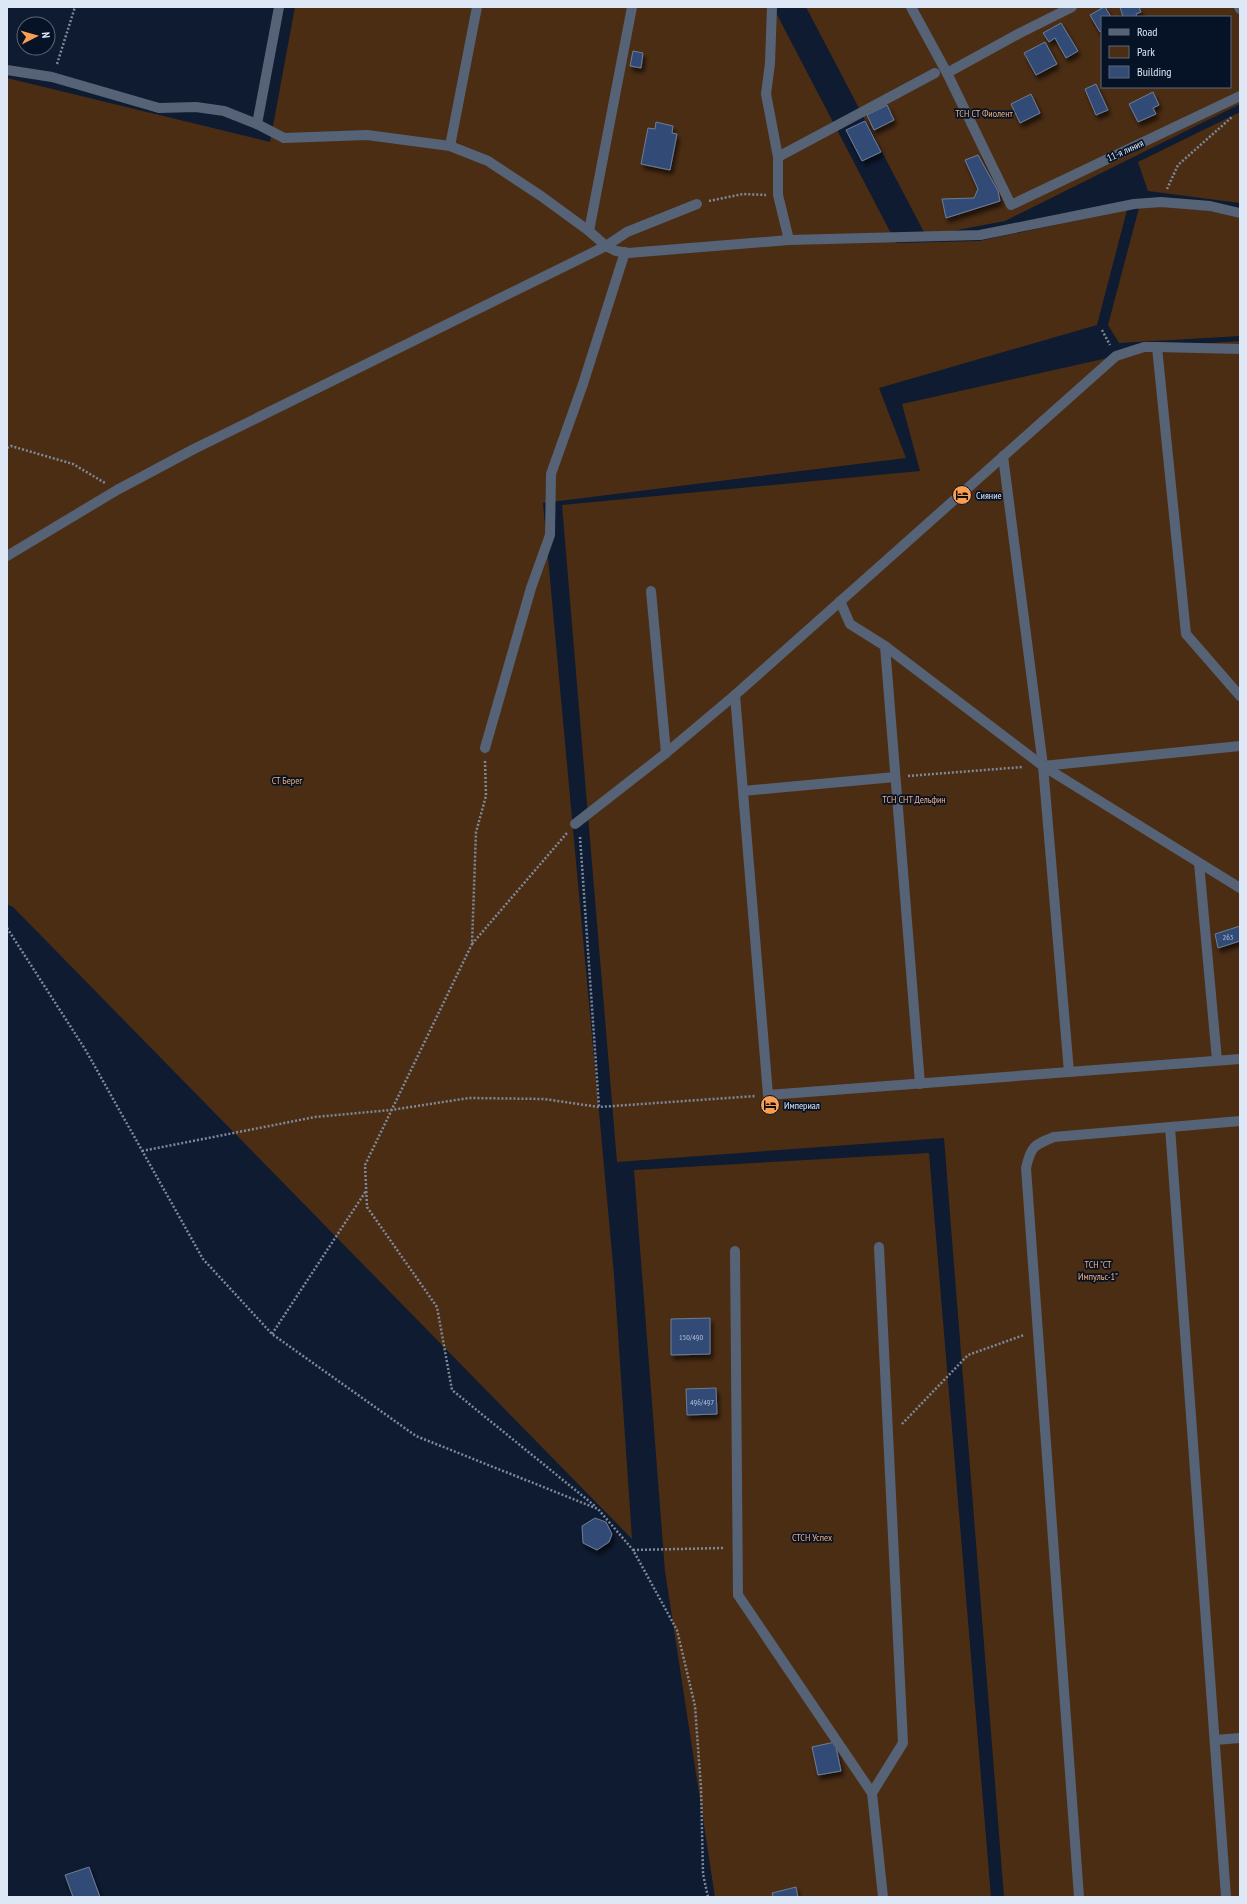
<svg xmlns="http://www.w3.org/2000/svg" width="1247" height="1904" viewBox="0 0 1247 1904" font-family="'PT Sans Narrow',sans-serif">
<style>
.green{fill:#4b2d14;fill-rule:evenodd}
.building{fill:#334c76;stroke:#6c7d97;filter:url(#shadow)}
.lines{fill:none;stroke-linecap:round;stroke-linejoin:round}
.path{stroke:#7e899b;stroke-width:2.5;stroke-dasharray:2 2;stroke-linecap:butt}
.minor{stroke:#566275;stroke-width:10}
.labels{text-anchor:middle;stroke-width:3.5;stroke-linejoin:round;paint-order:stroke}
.number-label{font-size:8px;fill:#b3c0d6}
.park-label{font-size:10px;fill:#f4ae7a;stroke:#061226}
.street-label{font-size:10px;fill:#dee7f6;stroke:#061226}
.poi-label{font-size:10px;fill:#dee7f6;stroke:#061226;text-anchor:start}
</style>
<defs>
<filter id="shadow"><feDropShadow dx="2.5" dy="4.5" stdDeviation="2" flood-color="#0009"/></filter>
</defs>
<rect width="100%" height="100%" fill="#0f1b31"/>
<g class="green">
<polygon points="295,7 773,7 896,243 979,241 1127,210 1097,325 879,388 906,458 543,503 614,1275 632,1539 13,907 7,904 7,78 270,142"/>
<path d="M806 7H1240V104L1005 221 926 236ZM1102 17H1230V87H1102Z"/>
<polygon points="1240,112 1240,203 1148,191 1138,162"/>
<polygon points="1161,204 1240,215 1240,336 1119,343 1108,325 1139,208"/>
<polygon points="1240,341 1240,1897 1004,1897 944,1138 617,1162 562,505 920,471 902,404 1157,347"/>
<polygon points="929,1153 991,1897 715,1897 665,1571 634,1170"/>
</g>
<g class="building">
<polygon points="1104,7 1105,7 1111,17 1102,17 1102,31 1100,32 1090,15"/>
<polygon points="1120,7 1139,7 1141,12 1136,14 1137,17 1123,17"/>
<polygon points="1061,23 1078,51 1066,58 1055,38 1049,42 1043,33"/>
<polygon points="1045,42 1057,64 1036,75 1024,53"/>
<polygon points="633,51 643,53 641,68 630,66"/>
<polygon points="1096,84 1108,110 1096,115 1085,89"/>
<polygon points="1153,92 1159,105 1153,108 1156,114 1138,122 1129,104"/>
<polygon points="1031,94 1040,113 1020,123 1011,104"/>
<polygon points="887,105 894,120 874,130 867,115"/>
<polygon points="865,121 881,152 862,161 846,130"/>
<polygon points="656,122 673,126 672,133 677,134 670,170 641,164 648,128 655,129"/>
<polygon points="978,155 998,191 1000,201 946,218 942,199 974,198 978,189 965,160"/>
<polygon points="1240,926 1240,941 1218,948 1215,934"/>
<polygon points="710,1318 710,1354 671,1355 671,1319"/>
<polygon points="716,1388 717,1414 687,1415 686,1389"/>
<polygon points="595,1518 606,1522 612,1534 609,1542 597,1550 583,1543 582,1526"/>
<polygon points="835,1742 841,1771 818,1775 812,1747"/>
<polygon points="89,1867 100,1897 73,1897 65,1875"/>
<polygon points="796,1887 798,1897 773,1897 772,1893"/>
</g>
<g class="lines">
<g class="path">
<polyline points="57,64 75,7"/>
<polyline points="1167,189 1178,165 1232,117"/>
<polyline points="709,201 743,194 766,195"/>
<polyline points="1102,330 1110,345"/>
<polyline points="7,448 11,446 73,464 105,483"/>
<polyline points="485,761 486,796 476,832 472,944 365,1165 367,1207 437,1307 452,1390 595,1506"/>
<polyline points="908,776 1023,767"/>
<polyline points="580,837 599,1107"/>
<polyline points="7,928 85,1049 203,1259 272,1334 416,1436 598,1509 633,1550 677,1630 695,1706 701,1788 703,1874 708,1897"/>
<polyline points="472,944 567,833"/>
<polyline points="142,1151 315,1117 391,1110 469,1098 544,1099 599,1107 756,1096"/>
<polyline points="272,1334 366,1191"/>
<polyline points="902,1424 968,1355 1024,1335"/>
<polyline points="633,1550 724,1548"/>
</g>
<g class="minor">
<polyline points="279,7 257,124 284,138 367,135 450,146 488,161 541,196 589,231 606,246 616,251 628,253 789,240 980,235 1134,204 1161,202 1210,206 1240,213"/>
<polyline points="772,7 770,63 766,94 778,157 778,195 789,240"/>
<polyline points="911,7 947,73 1011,205 1240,96"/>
<polyline points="1239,7 1240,9"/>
<polyline points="7,70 52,77 159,108 196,107 224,111 257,124"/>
<polyline points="947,73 1020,33 1072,7"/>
<polyline points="450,146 477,7"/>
<polyline points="778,157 935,73"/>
<polyline points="589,231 632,7"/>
<polyline points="1157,347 1186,634 1240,696"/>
<polyline points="1003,456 1043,766 1069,1072"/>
<polyline points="7,556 117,490 194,449 606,246 627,232 697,204"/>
<polyline points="651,591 666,753"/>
<polyline points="840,601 850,624 885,646 1043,766 1240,888"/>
<polyline points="885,646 920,1084"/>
<polyline points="735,695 768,1095 1240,1059"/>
<polyline points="485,748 531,588 550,535 551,474 583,384 625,252"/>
<polyline points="1043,766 1240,746"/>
<polyline points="743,791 895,777"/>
<polyline points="575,824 666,753 735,695 1116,356 1144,347 1157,347 1240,349"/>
<polyline points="1199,863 1217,1060"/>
<polyline points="1170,1127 1226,1897"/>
<polyline points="735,1251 738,1595 872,1793 883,1897"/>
<polyline points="1215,1740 1240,1738"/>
<polyline points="872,1793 903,1743 879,1247"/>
<path d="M1079 1897 1026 1168C1031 1146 1034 1145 1054 1137L1240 1121"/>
</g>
</g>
<defs>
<g id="hotel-disc" transform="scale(1)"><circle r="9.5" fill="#fb9e51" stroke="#061226"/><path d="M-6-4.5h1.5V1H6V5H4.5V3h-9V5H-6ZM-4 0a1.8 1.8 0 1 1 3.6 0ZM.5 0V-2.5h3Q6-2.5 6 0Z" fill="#111"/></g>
</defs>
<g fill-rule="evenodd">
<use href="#hotel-disc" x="962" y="495"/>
<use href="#hotel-disc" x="770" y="1105"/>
</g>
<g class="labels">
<g class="number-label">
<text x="1228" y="940">263</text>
<text x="691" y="1340">150/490</text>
<text x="702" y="1405">496/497</text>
</g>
<g class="park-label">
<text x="984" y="117">ТСН СТ Фиолент</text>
<text x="287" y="784">СТ Берег</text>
<text x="914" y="803">ТСН СНТ Дельфин</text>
<text x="1098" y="1268">ТСН "СТ<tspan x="1098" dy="12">Импульс-1"</tspan></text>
<text x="812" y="1541">СТСН Успех</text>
</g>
<g class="street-label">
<text transform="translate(1125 150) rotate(-25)" y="4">11-я линия</text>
</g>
<g class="poi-label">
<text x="976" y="499">Сияние</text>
<text x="784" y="1109">Империал</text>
</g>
</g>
<rect width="1247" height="1904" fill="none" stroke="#dee7f6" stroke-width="16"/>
<rect x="1101" y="16" width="130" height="72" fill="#061226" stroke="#5c6779"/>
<rect x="1109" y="29" width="20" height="6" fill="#566275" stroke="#5c6779"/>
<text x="1137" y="36" font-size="12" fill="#dee7f6">Road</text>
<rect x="1109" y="46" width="20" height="12" fill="#4b2d14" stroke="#5c6779"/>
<text x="1137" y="56" font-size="12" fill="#dee7f6">Park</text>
<rect x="1109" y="66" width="20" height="12" fill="#334c76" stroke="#5c6779"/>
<text x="1137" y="76" font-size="12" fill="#dee7f6">Building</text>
<g transform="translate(36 36) rotate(84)"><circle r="19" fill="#061226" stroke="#5c6779"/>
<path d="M0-3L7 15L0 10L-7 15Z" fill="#fb9e51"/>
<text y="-6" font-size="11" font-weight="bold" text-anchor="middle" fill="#dee7f6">N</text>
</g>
</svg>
